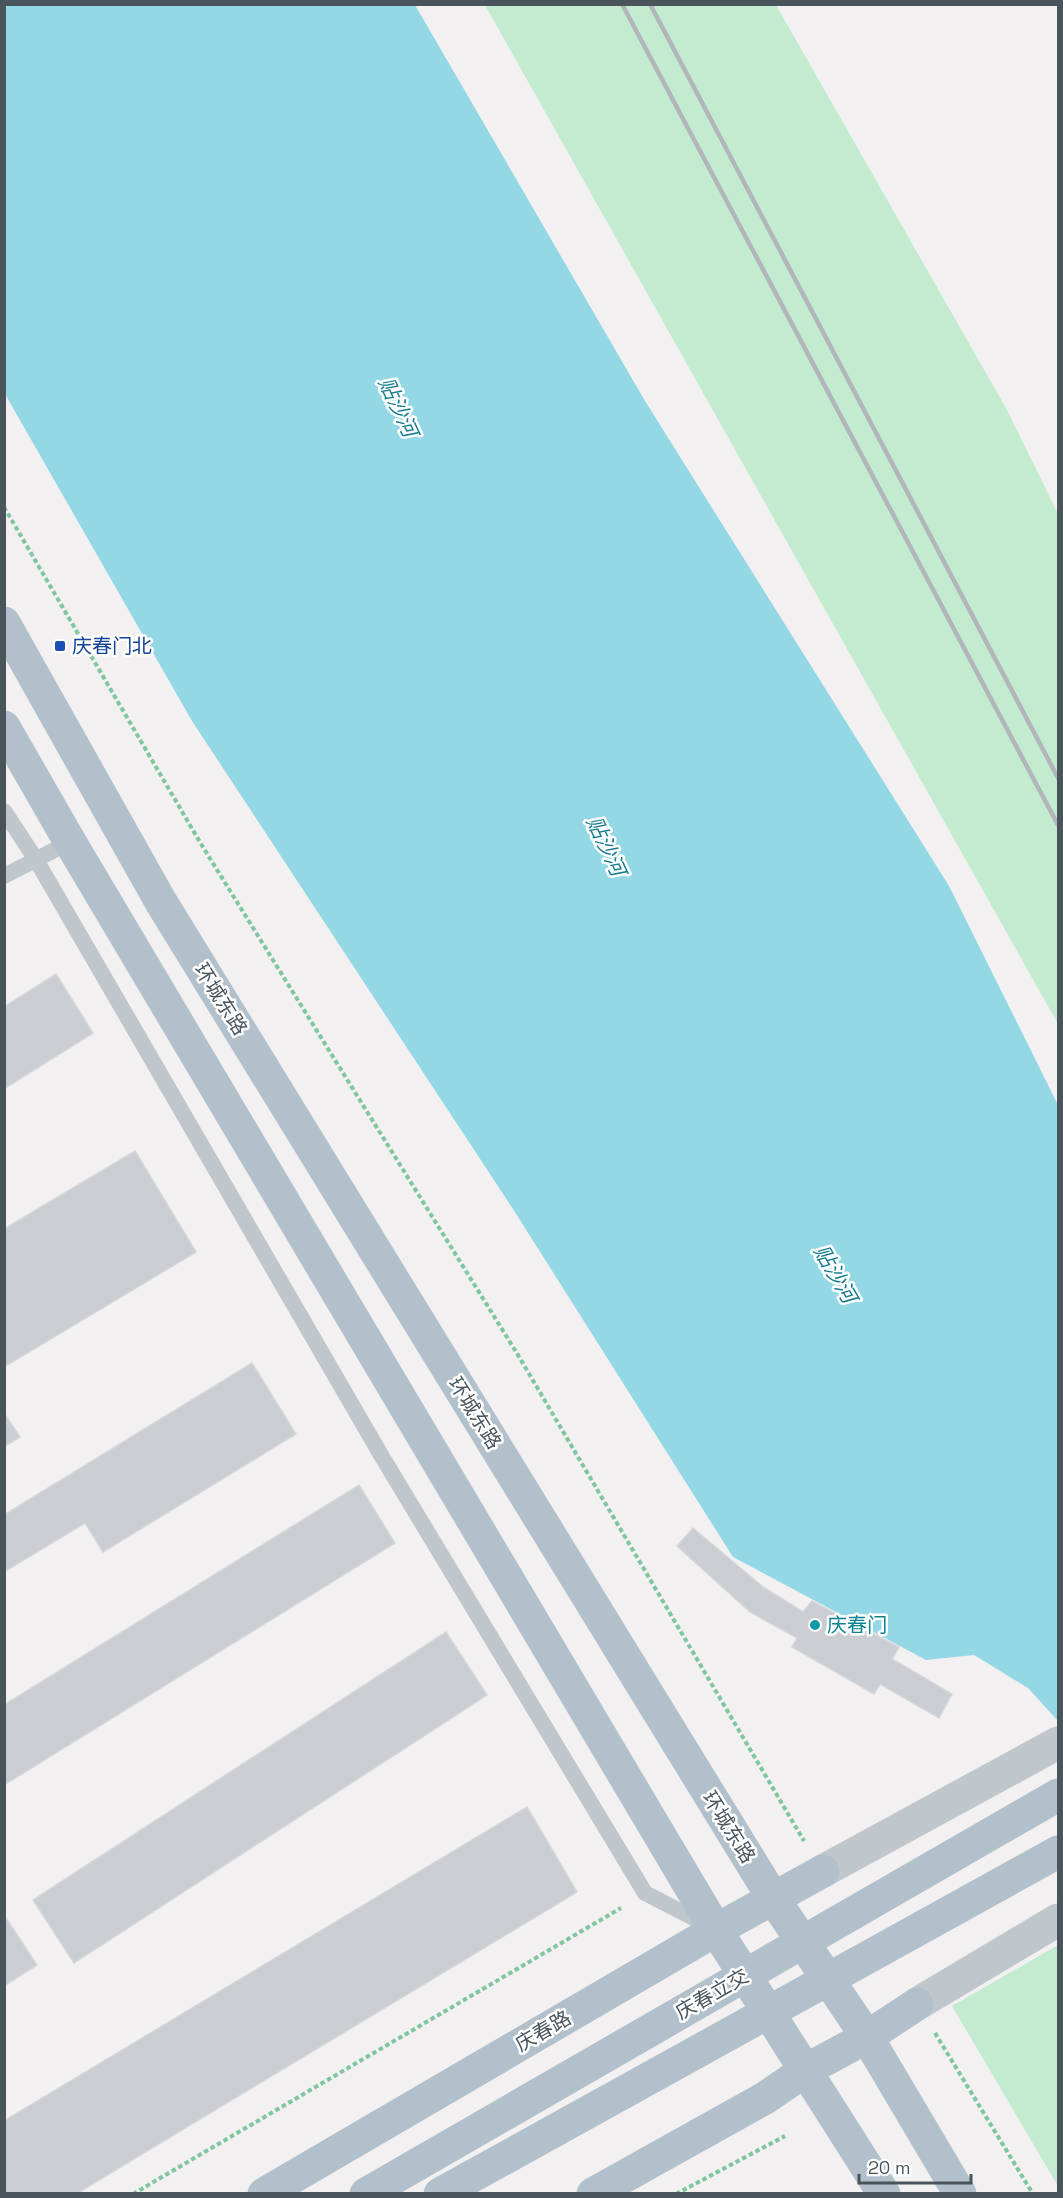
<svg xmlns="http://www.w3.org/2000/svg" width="1063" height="2198" viewBox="0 0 1063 2198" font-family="'Space Grotesk','Noto Sans SC',sans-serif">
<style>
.green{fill:#c2ebd0}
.water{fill:#93d8e4}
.building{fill:#cacdd2;stroke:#d4d6da;stroke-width:1.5}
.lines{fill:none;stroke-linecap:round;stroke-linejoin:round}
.path{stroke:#7dc69e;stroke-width:4;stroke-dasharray:4.5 3;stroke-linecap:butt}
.service{stroke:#bfc7cd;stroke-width:16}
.minor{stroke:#bfc7cd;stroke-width:33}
.primary{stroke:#b2c0cc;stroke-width:33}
.rail{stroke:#b2b5b9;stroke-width:4.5}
.primary-bridge{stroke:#b2c0cc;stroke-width:33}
.transit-dot{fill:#1a4fb4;stroke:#fff;stroke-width:2}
.culture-dot{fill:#0f9aa8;stroke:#fff;stroke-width:2}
.labels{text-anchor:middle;stroke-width:5;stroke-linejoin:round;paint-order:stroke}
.transit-label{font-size:20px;fill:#164399;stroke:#fff;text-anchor:start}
.street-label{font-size:20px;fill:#49545b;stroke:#fff}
.culture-label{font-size:20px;fill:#0d838f;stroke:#fff;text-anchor:start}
.water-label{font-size:21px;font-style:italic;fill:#187d90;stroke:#fff}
</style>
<rect width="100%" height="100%" fill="#f2f0f0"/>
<g class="green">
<polygon points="485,5 776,5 1007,410 1058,514 1058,1024"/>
<polygon points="1058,1945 1058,2186 952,2006"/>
</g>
<polygon class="water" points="4,5 415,5 645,401 949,886 1058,1105 1058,1721 1028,1688 974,1655 926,1660 733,1557 513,1209 192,721 5,394"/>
<g class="building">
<polygon points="56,974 93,1033 4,1089 4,1007"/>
<polygon points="135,1151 196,1252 4,1367 4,1229"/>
<polygon points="252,1363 296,1434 103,1552 85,1523 4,1572 4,1515"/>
<polygon points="4,1413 20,1437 4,1447"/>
<polygon points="359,1485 395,1543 4,1785 4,1705"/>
<polygon points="693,1528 763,1587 803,1612 812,1601 899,1647 892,1659 952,1694 939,1718 880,1684 874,1694 792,1647 797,1638 750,1612 677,1546"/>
<polygon points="446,1632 487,1695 74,1963 33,1900"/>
<polygon points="527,1807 577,1892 76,2194 4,2194 4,2121"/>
<polygon points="4,1915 37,1965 4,1986"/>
</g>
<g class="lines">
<g class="path">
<polyline points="4,507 201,844 518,1355 804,1841"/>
<polyline points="935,2033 1033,2194"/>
<polyline points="133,2194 621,1908"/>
<polyline points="676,2194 785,2136"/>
</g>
<g class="service">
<polyline points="4,811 35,858 381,1455 645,1893 707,1925"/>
<polyline points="4,876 70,842"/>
</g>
<g class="minor">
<polyline points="823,1871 1058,1743"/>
<polyline points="917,2004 1058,1920"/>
</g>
<g class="primary">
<polyline points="4,623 161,902 773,1898 867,2037 960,2194"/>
<polyline points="4,727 70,842 716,1930 884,2194"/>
<polyline points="264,2194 716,1930 823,1871"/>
<polyline points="593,2194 765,2098 806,2070 867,2037 917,2004"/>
</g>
<g class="rail">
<polyline points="622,4 1058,825"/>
<polyline points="650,4 1058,778"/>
</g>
<g class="primary-bridge">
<polyline points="366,2194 1058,1795"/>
<polyline points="440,2194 1058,1852"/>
</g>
</g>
<rect class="transit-dot" x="54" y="640" width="12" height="12" rx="3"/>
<circle class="culture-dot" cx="815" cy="1625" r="6"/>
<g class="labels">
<g class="transit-label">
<text x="72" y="653">庆春门北</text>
</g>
<g class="street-label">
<text transform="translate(221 999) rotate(58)" y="7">环城东路</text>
<text transform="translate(475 1413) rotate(58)" y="7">环城东路</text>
<text transform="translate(729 1827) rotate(58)" y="7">环城东路</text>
<text transform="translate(712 1994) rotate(-30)" y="7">庆春立交</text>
<text transform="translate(543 2031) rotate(-30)" y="7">庆春路</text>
</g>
<g class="culture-label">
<text x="827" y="1632">庆春门</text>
</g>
<g class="water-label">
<text transform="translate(398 407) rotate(65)" y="7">贴沙河</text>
<text transform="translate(606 846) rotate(65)" y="7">贴沙河</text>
<text transform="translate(835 1274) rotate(60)" y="7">贴沙河</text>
</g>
</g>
<rect width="1063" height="2198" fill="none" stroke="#49545b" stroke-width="12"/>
<path d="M859 2174v9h112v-9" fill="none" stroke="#49545b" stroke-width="3"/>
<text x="868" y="2174" font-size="18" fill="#49545b" stroke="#ffffff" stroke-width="4.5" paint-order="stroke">20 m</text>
</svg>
